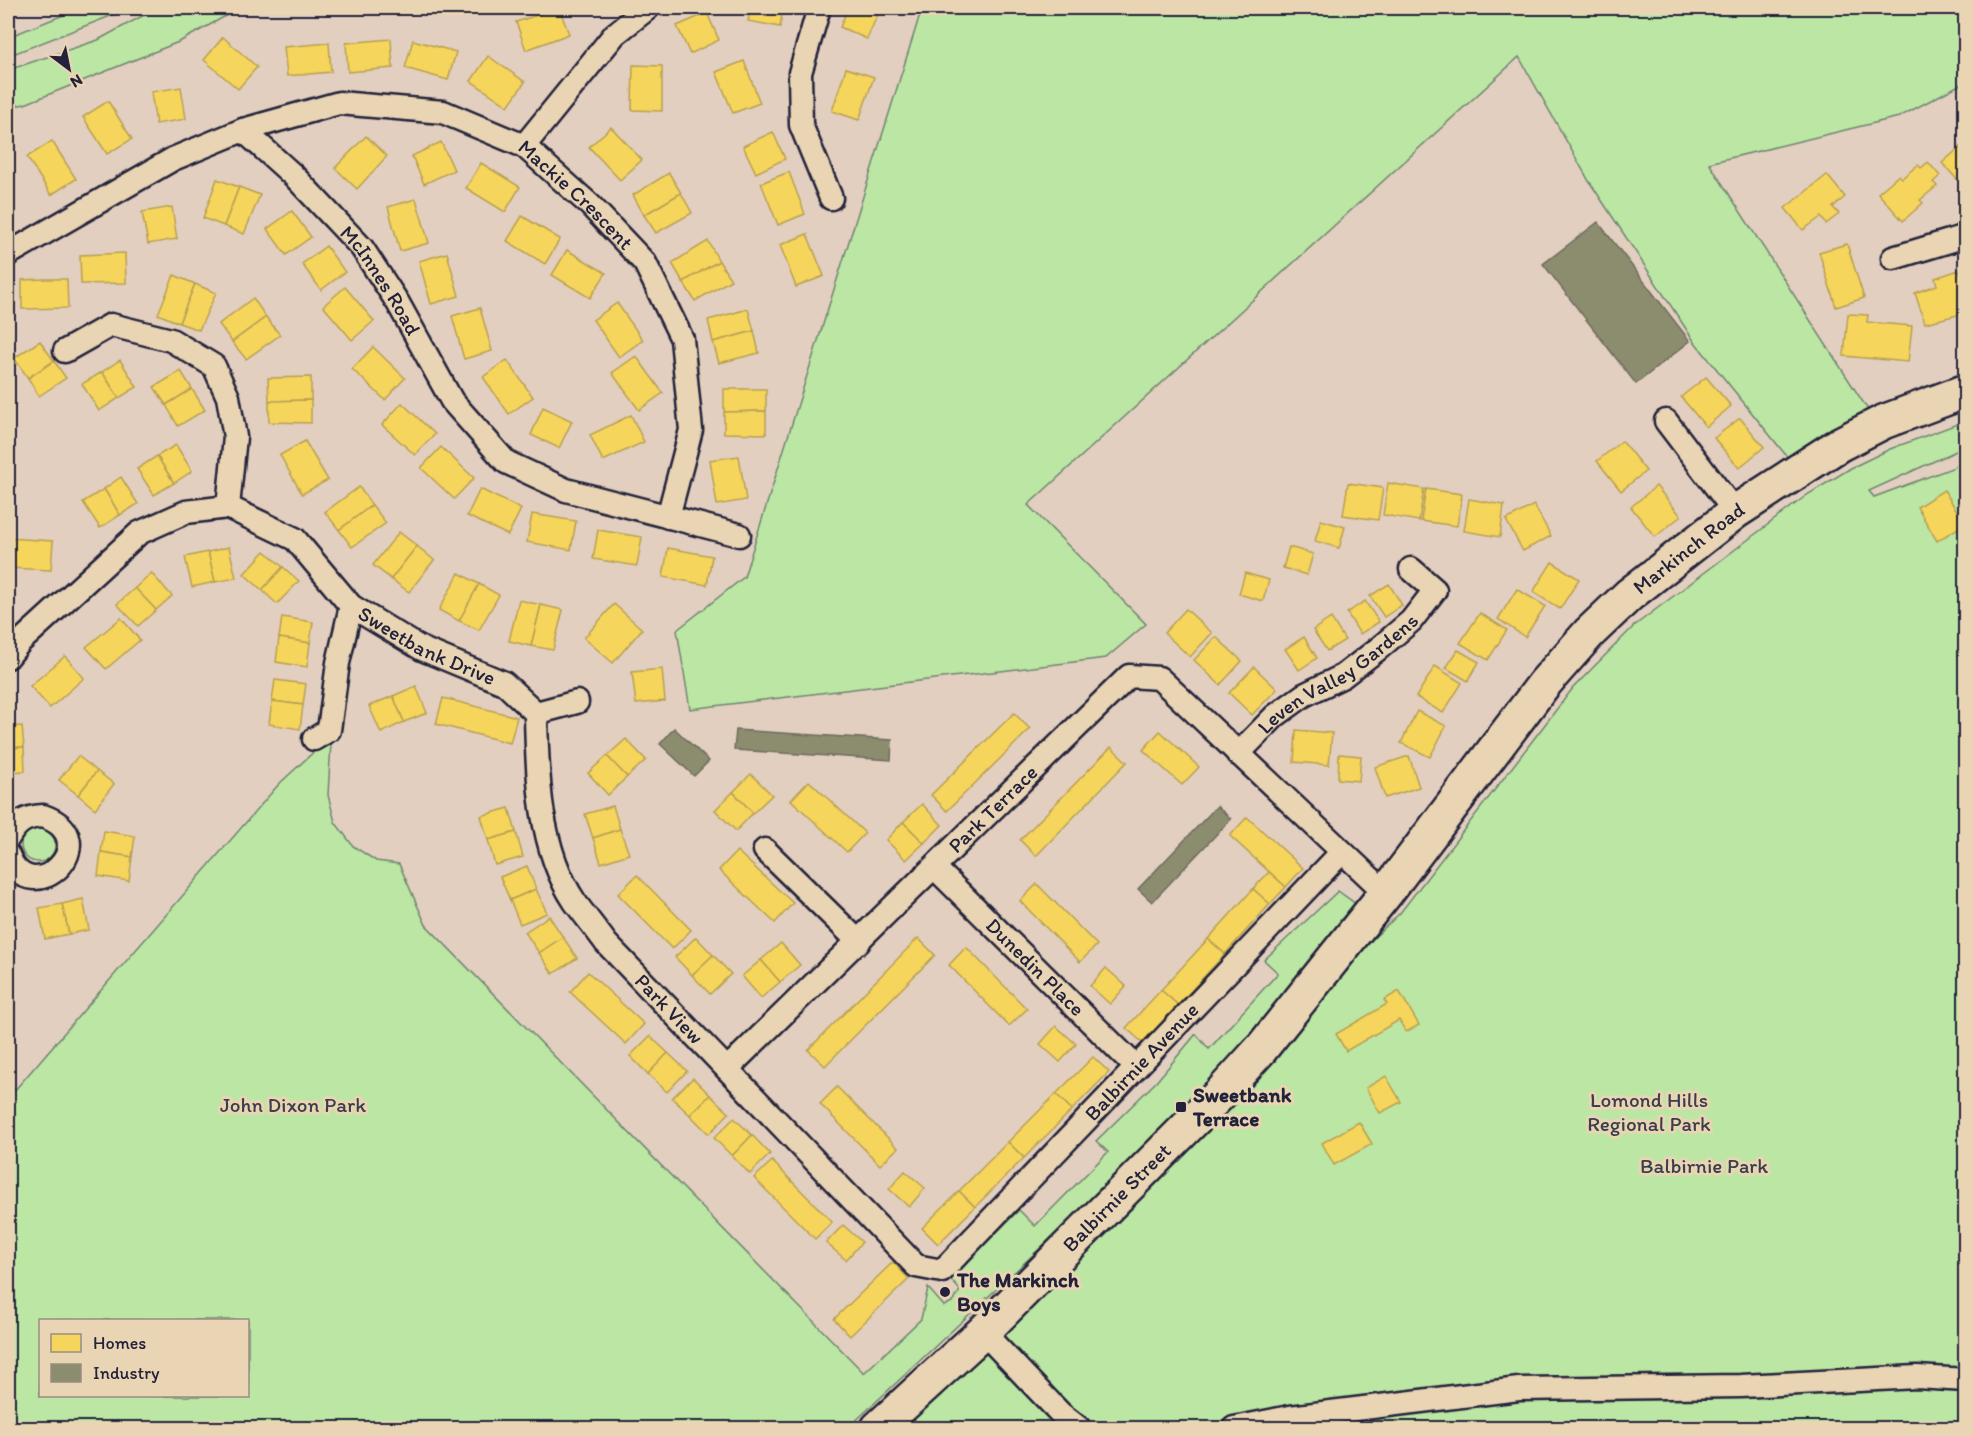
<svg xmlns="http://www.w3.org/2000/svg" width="1973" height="1436" viewBox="0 0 1973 1436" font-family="Itim,sans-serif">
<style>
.green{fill:#bbe6a3;stroke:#6e846f;stroke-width:1.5;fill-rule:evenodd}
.homes{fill:#f6d55c;stroke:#b69f52;stroke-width:1.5}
.industry{fill:#8c8c6e;stroke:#6c6c5f;stroke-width:1.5}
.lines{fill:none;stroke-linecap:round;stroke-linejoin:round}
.street-casing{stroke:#22223b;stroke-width:27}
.secondary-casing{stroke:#22223b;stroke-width:38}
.street{stroke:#e9d4b3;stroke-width:22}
.secondary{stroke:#e9d4b3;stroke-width:33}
.poi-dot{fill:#22223b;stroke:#e9d4b3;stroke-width:2}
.labels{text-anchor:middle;stroke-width:6;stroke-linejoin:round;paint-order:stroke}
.street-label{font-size:21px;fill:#22223b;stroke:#e9d4b3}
.poi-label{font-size:21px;font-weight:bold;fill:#22223b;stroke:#e9d4b3;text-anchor:start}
.park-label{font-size:21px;fill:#393f4b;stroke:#e9d4b3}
</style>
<rect width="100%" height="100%" fill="#e3cfbf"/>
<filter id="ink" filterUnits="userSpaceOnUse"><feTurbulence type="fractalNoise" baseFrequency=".0167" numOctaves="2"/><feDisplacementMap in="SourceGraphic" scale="12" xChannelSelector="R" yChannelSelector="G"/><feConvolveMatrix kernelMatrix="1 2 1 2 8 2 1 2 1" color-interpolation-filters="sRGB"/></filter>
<g filter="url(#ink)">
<g class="green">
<polygon points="81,8 131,8 8,56 8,37"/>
<polygon points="157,8 240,8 181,41 25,104 8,107 8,70 98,40"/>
<polygon points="922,8 1965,8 1965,82 1899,117 1709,163 1870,413 1789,459 1694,341 1589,181 1519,57 1028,505 1146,624 1106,658 690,709 677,630 744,577"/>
<polygon points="1965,421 1965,447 1869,491 1874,497 1965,463 1965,1428 861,1428 1400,913 1573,688 1634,626 1807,495 1851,468 1890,449"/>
<path d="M331 742 328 795 335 822 353 846 376 861 399 864 426 925 864 1373 921 1319 928 1288 944 1306 954 1301 960 1290 950 1279 1019 1210 1035 1226 1108 1152 1096 1141 1156 1082 1196 1034 1209 1049 1278 973 1264 960 1338 891 1360 907 1212 1083 1178 1119 848 1428H8V1098L279 784 318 748ZM40 1320H248V1396H40Z"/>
<circle cx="38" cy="845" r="17"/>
</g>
<g class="homes">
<polygon points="559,8 569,34 526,50 516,22"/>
<polygon points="751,8 783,8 780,27 748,21"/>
<polygon points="848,8 880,9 867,39 840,27"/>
<polygon points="707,13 719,40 690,54 677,26"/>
<polygon points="223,37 257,67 238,89 204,60"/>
<polygon points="391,39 393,68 348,72 346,43"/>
<polygon points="413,40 456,52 448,80 405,68"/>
<polygon points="329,43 331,72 287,76 284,47"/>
<polygon points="488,56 525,82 508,106 471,81"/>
<polygon points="744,61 760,103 733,113 716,72"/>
<polygon points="633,65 662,66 662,111 632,110"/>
<polygon points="846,68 874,77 859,120 832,111"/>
<polygon points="181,87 186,119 156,124 151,92"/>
<polygon points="108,101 132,139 107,154 83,117"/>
<polygon points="611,127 642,160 620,180 589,147"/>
<polygon points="773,132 785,159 756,173 743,146"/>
<polygon points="366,136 387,156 357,189 335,168"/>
<polygon points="52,141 76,179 51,195 27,157"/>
<polygon points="441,142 454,170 424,184 412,156"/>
<polygon points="1966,142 1966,189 1942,163"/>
<polygon points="1928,162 1940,176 1933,182 1937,186 1920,200 1923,203 1903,221 1878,193 1899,175 1902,178 1918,165 1921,168"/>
<polygon points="481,163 520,187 505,212 466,188"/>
<polygon points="789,172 805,214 778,225 761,183"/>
<polygon points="669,173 681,193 644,215 633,195"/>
<polygon points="1827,175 1845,197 1833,207 1839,214 1826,224 1821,217 1803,230 1785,208"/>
<polygon points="217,179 239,187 224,226 203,218"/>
<polygon points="239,187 260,195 244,234 224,226"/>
<polygon points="681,193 692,213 656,233 644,215"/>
<polygon points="416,199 429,243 400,251 388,207"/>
<polygon points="172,207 177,239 148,244 142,212"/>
<polygon points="292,211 311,237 286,255 267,229"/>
<polygon points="522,216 560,239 545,264 507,241"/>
<polygon points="807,234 824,276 796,287 780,245"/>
<polygon points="708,241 719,261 683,282 672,263"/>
<polygon points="1847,244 1864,298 1836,307 1819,252"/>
<polygon points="326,246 345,272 321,290 302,264"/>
<polygon points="567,250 606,273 590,298 552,275"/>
<polygon points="125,253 126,283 81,284 80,255"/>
<polygon points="447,253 459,296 431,304 419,261"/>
<polygon points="719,261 731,280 695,301 683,282"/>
<polygon points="1959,270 1966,290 1966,313 1925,323 1915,293 1937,285 1935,278"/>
<polygon points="174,275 195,284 179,323 158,314"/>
<polygon points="45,279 67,279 68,308 22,309 22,280"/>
<polygon points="195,284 216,293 199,330 179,323"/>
<polygon points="345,287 374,321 352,340 323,306"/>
<polygon points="253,298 266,317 232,342 219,324"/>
<polygon points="617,303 643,340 619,357 593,320"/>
<polygon points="480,308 492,351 464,359 452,316"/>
<polygon points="748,309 754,331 713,342 708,320"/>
<polygon points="1848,314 1868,315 1867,322 1912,326 1908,362 1844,356"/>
<polygon points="266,317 280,335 246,359 232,342"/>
<polygon points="754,331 759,353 719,363 713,342"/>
<polygon points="40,341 54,361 28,378 14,358"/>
<polygon points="373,347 405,378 385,400 352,369"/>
<polygon points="636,356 663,393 639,410 612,373"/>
<polygon points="120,360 137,387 119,398 102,372"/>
<polygon points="507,360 533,397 509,414 483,377"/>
<polygon points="54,361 66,378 39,396 28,378"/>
<polygon points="181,371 192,389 166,405 154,387"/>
<polygon points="102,372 119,398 99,411 82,384"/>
<polygon points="311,377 311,400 269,401 268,378"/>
<polygon points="1706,377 1731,406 1706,427 1681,397"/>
<polygon points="192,389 205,410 178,426 166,405"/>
<polygon points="724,389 766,389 766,411 724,412"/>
<polygon points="311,400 311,423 269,422 269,401"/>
<polygon points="402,403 435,434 415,455 382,425"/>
<polygon points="543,407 572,421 559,448 531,435"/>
<polygon points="766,411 766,434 724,433 724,412"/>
<polygon points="631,415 644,442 603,461 590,435"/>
<polygon points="1740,418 1764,447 1739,468 1714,438"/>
<polygon points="305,441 328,480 302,494 280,455"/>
<polygon points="1622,441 1646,471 1621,491 1597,461"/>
<polygon points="176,445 192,471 174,483 157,456"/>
<polygon points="441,447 474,478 454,499 421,468"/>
<polygon points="157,456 174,483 154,495 137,469"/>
<polygon points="739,456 746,500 717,505 710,460"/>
<polygon points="121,477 138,504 120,515 104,489"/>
<polygon points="1348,483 1383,488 1378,520 1343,515"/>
<polygon points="1388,483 1424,489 1419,521 1383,515"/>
<polygon points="1656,486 1681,516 1655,537 1631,507"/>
<polygon points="359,487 372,505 339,530 325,512"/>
<polygon points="104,489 120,515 100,528 83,502"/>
<polygon points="480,489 521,509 508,535 467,516"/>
<polygon points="1426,489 1462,494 1457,526 1421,521"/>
<polygon points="1944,490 1965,524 1937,541 1917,507"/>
<polygon points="1469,499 1504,505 1500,537 1464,531"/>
<polygon points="372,505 386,523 352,547 339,530"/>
<polygon points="1534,505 1551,536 1523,551 1506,520"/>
<polygon points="532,514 576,521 571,550 527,542"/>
<polygon points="1321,520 1345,527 1339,548 1315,541"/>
<polygon points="598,530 642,537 637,566 593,559"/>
<polygon points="399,532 417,546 391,579 373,565"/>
<polygon points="8,538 53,541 51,570 8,568"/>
<polygon points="417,546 434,560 409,592 391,579"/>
<polygon points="229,547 236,578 215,582 208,552"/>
<polygon points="1289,547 1313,554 1307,575 1283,568"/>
<polygon points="668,548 712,556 707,585 663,577"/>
<polygon points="265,551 283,567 262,590 244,574"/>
<polygon points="208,552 215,582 192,587 185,557"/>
<polygon points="1552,562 1579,579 1560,609 1533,592"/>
<polygon points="283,567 299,581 277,604 262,590"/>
<polygon points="151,573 172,596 156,610 135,588"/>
<polygon points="459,573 479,584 459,621 439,610"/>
<polygon points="1245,573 1269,580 1263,601 1239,594"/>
<polygon points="479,584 499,595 479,630 459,621"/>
<polygon points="1389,584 1402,605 1384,617 1370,596"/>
<polygon points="135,588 156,610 138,626 117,604"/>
<polygon points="1517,589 1545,606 1525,637 1498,619"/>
<polygon points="519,600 541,605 531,646 509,641"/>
<polygon points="1365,601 1379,622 1360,634 1347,613"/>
<polygon points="614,604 642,629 613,663 584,638"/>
<polygon points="541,605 563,610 553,650 531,646"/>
<polygon points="1186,609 1212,633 1190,657 1164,633"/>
<polygon points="1480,613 1507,630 1488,660 1460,643"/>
<polygon points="282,617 313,622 310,643 279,638"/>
<polygon points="121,618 140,640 106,669 86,647"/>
<polygon points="1331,618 1345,640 1327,651 1313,630"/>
<polygon points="1216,637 1242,661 1220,685 1194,660"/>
<polygon points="1304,637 1317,658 1299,670 1285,649"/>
<polygon points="279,638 310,643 307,667 276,662"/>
<polygon points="1458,650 1479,662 1468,681 1446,668"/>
<polygon points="65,656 84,678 50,708 30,686"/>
<polygon points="1435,666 1462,683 1443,713 1416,697"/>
<polygon points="1254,667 1277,689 1252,715 1229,693"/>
<polygon points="662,669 665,701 636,704 632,672"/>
<polygon points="275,680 306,684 303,705 272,701"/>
<polygon points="416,686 427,713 404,722 393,696"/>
<polygon points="393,696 404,722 381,733 369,706"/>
<polygon points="443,698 517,717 510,743 436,724"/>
<polygon points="272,701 303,705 300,729 269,724"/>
<polygon points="1417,711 1446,726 1430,757 1401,743"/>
<polygon points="1014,713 1030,729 947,811 931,795"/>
<polygon points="22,726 24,747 8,748 8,727"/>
<polygon points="1296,730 1332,733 1329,765 1294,762"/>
<polygon points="1160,731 1199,767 1182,785 1143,750"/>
<polygon points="626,739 646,760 627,777 607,756"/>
<polygon points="24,747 25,771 8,772 8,748"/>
<polygon points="1111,747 1127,762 1036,856 1020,840"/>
<polygon points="1339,754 1361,756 1359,781 1338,779"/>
<polygon points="78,756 97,771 78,795 59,780"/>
<polygon points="607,756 627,777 608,795 588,773"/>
<polygon points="1409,756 1419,787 1385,798 1375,767"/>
<polygon points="97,771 114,784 95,809 78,795"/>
<polygon points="751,774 772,795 753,813 733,792"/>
<polygon points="809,781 865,833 847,852 791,800"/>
<polygon points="733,792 753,813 736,831 715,810"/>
<polygon points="922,804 942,825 924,843 903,822"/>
<polygon points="613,806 620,829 593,838 585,814"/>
<polygon points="509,808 516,832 488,840 481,816"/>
<polygon points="1247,817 1303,868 1286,887 1230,836"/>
<polygon points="903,822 924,843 906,860 886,840"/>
<polygon points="620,829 629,854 601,863 593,838"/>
<polygon points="104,831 135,836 132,857 101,852"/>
<polygon points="516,832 523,857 495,865 488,840"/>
<polygon points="737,851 793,903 775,923 719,870"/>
<polygon points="101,852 132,857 129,881 98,876"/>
<polygon points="527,866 536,889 510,900 500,877"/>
<polygon points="1269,872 1286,887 1270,904 1253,889"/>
<polygon points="637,875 691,930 672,949 618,894"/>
<polygon points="1037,884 1097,945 1080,962 1020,901"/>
<polygon points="536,889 547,913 520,924 510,900"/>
<polygon points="1253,889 1270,904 1225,954 1208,939"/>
<polygon points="83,899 89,930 69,934 62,904"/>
<polygon points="62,904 69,934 45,939 39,908"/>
<polygon points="549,916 563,937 539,953 525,932"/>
<polygon points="563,937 577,958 553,974 539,953"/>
<polygon points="696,937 713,955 692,975 675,957"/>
<polygon points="918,938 935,955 825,1066 808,1050"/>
<polygon points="1208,939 1225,954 1178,1005 1161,990"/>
<polygon points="781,943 800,965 780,982 761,960"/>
<polygon points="966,947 1027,1009 1009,1026 949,965"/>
<polygon points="713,955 731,974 710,994 692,975"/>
<polygon points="761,960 780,982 761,998 742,976"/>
<polygon points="1106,968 1126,986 1110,1004 1090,986"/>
<polygon points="588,972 644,1024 626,1044 570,992"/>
<polygon points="1161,990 1178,1005 1143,1043 1126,1028"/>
<polygon points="1399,991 1419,1025 1406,1032 1399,1020 1346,1051 1336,1034 1387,1004 1384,1000"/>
<polygon points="1056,1026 1076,1044 1060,1062 1040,1044"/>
<polygon points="650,1036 668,1053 648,1074 630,1056"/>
<polygon points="668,1053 687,1071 667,1092 648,1074"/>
<polygon points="1093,1057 1109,1072 1072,1110 1056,1094"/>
<polygon points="1386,1076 1401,1102 1380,1113 1366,1088"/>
<polygon points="693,1078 710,1095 690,1115 672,1098"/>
<polygon points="837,1087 898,1148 880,1165 820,1104"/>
<polygon points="1056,1094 1072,1110 1024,1158 1008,1142"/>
<polygon points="710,1095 729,1113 709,1134 690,1115"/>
<polygon points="734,1118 752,1135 732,1156 714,1138"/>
<polygon points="1359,1122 1372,1144 1334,1165 1322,1143"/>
<polygon points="752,1135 770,1154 750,1174 732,1156"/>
<polygon points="1008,1142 1024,1158 975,1207 959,1191"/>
<polygon points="772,1161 832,1222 815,1239 754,1178"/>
<polygon points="905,1171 925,1188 909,1207 889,1189"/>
<polygon points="959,1191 975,1207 938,1244 922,1228"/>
<polygon points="843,1225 862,1242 846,1260 826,1243"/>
<polygon points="893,1262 909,1279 850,1336 834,1319"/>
</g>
<g class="industry">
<polygon points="1598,222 1690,341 1636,384 1543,264"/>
<polygon points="674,728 709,761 694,776 660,744"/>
<polygon points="736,730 892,740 891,760 734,750"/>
<polygon points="1217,806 1231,819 1152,902 1138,889"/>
</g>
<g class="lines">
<g class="street-casing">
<g id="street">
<polyline points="819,8 800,73 801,125 831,198"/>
<path id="s1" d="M243 130 339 103 443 112 524 146 590 205 645 263 682 339 691 430 668 517"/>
<polyline points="524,146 615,34 648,8"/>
<path id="s2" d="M8 254 173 159 243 130 294 176 362 248 398 303 452 401 506 462 566 490 739 535"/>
<polyline points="1893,258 1966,236"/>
<polyline points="65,351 111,325 171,340 214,366 228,397 235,437 228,507"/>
<polyline points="1666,421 1735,512"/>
<path id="s3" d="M8 657 20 642 139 533 186 512 228 507 295 539 351 606 422 649 504 683 536 713C537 775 539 849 575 902 585 916 596 929 606 943L916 1266 942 1271 1341 853"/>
<polyline points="536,713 577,702"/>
<polyline points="314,739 329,730 338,663 351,606"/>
<path id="s4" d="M1238 754 1275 716 1304 695 1343 676 1378 649 1411 621 1435 590 1411 569"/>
<path d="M8 838C17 822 25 817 43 816 109 839 31 916 8 855"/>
<polyline points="765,850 859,942"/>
<path id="s5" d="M935 868 1136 1067"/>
<path id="s6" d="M727 1069 1129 676 1159 678 1386 893"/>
<polyline points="983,1332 1061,1414 1079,1428"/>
<polyline points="1234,1428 1290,1417 1519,1389 1741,1386 1917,1377 1966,1380"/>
</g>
</g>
<g class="secondary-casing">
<g id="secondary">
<path id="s7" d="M878 1428 983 1332 1219 1095 1261 1049 1386 893 1544 684 1589 633 1629 595 1735 512 1840 444 1883 422 1966 391"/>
</g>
</g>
<use href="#street" class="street"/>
<use href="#secondary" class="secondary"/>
</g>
</g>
<g class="poi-dot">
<rect x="1175" y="1101" width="12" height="12" rx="3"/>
<circle cx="945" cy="1292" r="6"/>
</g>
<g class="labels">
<g class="street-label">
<text dy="7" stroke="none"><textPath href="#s1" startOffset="363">Mackie Crescent</textPath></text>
<text dy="7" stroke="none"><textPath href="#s2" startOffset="471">McInnes Road</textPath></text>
<text dy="7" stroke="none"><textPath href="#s7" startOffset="1200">Markinch Road</textPath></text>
<text dy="7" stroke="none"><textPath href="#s3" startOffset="522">Sweetbank Drive</textPath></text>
<text dy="7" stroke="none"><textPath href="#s4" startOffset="129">Leven Valley Gardens</textPath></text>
<text dy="7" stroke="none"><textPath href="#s6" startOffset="372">Park Terrace</textPath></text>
<text dy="7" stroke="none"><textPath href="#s5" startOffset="141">Dunedin Place</textPath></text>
<text dy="7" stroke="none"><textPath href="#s3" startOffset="990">Park View</textPath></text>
<text dy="7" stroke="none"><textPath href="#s3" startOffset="1662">Balbirnie Avenue</textPath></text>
<text dy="7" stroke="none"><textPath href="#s7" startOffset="332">Balbirnie Street</textPath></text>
</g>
<g class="poi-label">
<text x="1193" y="1102">Sweetbank<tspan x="1193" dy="24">Terrace</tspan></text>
<text x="957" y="1287">The Markinch<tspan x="957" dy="24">Boys</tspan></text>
</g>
<g class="park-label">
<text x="1649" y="1107">Lomond Hills<tspan x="1649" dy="24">Regional Park</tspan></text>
<text x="293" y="1112">John Dixon Park</text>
<text x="1704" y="1173">Balbirnie Park</text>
</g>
</g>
<rect width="1973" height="1436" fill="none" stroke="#e9d4b3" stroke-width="30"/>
<rect x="15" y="15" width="1943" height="1406" fill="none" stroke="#22223b" stroke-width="2" filter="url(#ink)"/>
<rect x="39" y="1319" width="210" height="78" fill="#e9d4b3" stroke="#998d83" stroke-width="1.5"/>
<rect x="51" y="1334" width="30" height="18" fill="#f6d55c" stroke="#998d83" stroke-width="1.5"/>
<text x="93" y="1349" font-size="18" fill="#22223b">Homes</text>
<rect x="51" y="1364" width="30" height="18" fill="#8c8c6e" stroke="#998d83" stroke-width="1.5"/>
<text x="93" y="1379" font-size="18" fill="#22223b">Industry</text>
<g transform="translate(69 69) rotate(148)" stroke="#e9d4b3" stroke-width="4.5" paint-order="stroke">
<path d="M0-4.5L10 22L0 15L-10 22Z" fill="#22223b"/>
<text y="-9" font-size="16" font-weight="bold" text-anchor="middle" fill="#22223b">N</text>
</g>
</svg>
